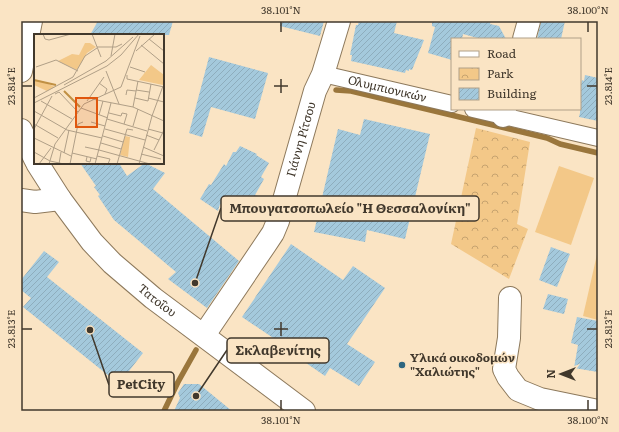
<svg xmlns="http://www.w3.org/2000/svg" width="619" height="432" viewBox="0 0 619 432" font-family="Literata,serif">
<style>
.park{fill:url(#park-crowns)}
.pitch{fill:#f3c888}
.lines{fill:none;stroke-linecap:round;stroke-linejoin:round}
.stream{stroke:#9a763c;stroke-width:5.5}
.building{fill:url(#building-hatch)}
.pedestrian-casing{stroke:#8d795c;stroke-width:18}
.minor-casing{stroke:#8d795c;stroke-width:24}
.secondary-casing{stroke:#8d795c;stroke-width:24}
.pedestrian{stroke:#fff;stroke-width:16}
.minor{stroke:#fff;stroke-width:22}
.secondary{stroke:#fff;stroke-width:22}
.ticks{fill:none;stroke:#41382c;stroke-width:1.5}
.poi-dot{fill:#2d6680;stroke:#fae4c4;stroke-width:1.5}
.labels{text-anchor:middle;stroke-width:3;stroke-linejoin:round;paint-order:stroke}
.street-label{font-size:12px;fill:#41382c;stroke:#fae4c4}
.poi-label{font-size:12px;font-weight:bold;fill:#41382c;stroke:#fae4c4;text-anchor:start}
.inset-river{fill:none;stroke:#c09043;stroke-width:2}
.inset-road{fill:none;stroke:#b09f87;stroke-width:1}
.view{fill:#e0570e;fill-opacity:0.15;stroke:#e0570e;stroke-width:2}
.inset-edge{fill:none;stroke:#41382c;stroke-width:2}
.leader{fill:none;stroke:#41382c;stroke-width:1.5}
.callout-dot{fill:#41382c;stroke:#fae4c4;stroke-width:1.5}
.callout{fill:#fae4c4;stroke:#41382c;stroke-width:1.5}
.callout-label{font-size:13px;text-anchor:middle;font-weight:bold;fill:#41382c}
.neatline{fill:none;stroke:#41382c;stroke-width:1.5}
.ticks-label{font-size:10px;text-anchor:middle;fill:#41382c}
</style>
<defs>
<pattern id="park-crowns" width="20" height="18" patternUnits="userSpaceOnUse"><rect width="20" height="18" fill="#f3c888"/><path d="M2 6a3 3 0 1 1 6 0M12 15a3 3 0 1 1 6 0" fill="none" stroke="#c6a36f"/></pattern>
<pattern id="building-hatch" width="6" height="6" patternUnits="userSpaceOnUse"><rect width="6" height="6" fill="#a4c9dc"/><path d="M-1 1l2-2M0 6l6-6M5 7l2-2" fill="none" stroke="#8eadbd"/></pattern>
</defs>
<rect width="100%" height="100%" fill="#fae4c4"/>
<polygon class="park" points="476,128 530,142 517,224 528,229 509,279 451,244"/>
<g class="pitch">
<polygon points="559,166 594,178 571,245 535,232"/>
<polygon points="598,250 598,320 583,316"/>
</g>
<g class="lines">
<g class="stream">
<polyline points="336,90 351,91 547,138 560,144 598,153"/>
<polyline points="164,411 178,382 196,350"/>
</g>
</g>
<g class="building">
<polygon points="98,21 173,21 169,35 90,35"/>
<polygon points="280,21 324,21 320,36 280,26"/>
<polygon points="359,21 397,21 394,33 424,40 412,70 409,69 409,71 406,70 405,73 351,61 352,55 350,55 356,25 358,25"/>
<polygon points="432,21 491,21 490,24 499,26 506,39 481,39 463,34 462,39 452,39 452,60 428,53 435,27 432,26"/>
<polygon points="541,21 565,21 561,39 537,39"/>
<polygon points="209,57 268,73 255,119 211,107 202,137 189,133"/>
<polygon points="585,75 598,78 598,121 579,117 580,113 580,88 582,80 584,81"/>
<polygon points="364,119 430,134 405,239 367,230 365,242 314,232 338,129 360,135"/>
<polygon points="240,146 257,154 256,155 269,163 261,177 264,179 255,195 258,196 251,209 232,198 226,207 220,204 218,211 200,199 209,184 211,185 224,164 226,166 233,152 236,152"/>
<polygon points="80,163 119,163 127,176 145,163 165,173 153,189 239,261 207,308 168,279 176,272 114,220 98,196 100,195 94,187 96,186"/>
<polygon points="291,244 343,280 353,266 385,288 347,344 375,362 359,386 330,368 325,376 293,354 294,352 242,317"/>
<polygon points="551,247 570,254 557,287 539,280"/>
<polygon points="44,251 59,262 47,277 143,353 119,384 23,307 31,298 21,290 21,280"/>
<polygon points="548,294 568,299 564,314 543,309"/>
<polygon points="577,317 598,321 598,372 574,368 578,345 571,343"/>
<polygon points="184,384 199,384 232,411 174,411 180,398 178,393"/>
</g>
<g class="lines">
<g class="pedestrian-casing">
<g id="pedestrian">
<path id="s1" d="M323 74 452 104"/>
<polyline points="473,109 598,138"/>
</g>
</g>
<g class="minor-casing">
<g id="minor">
<polyline points="524,39 529,21"/>
<polyline points="503,116 505,109"/>
<polyline points="21,200 35,202 60,199"/>
<polyline points="510,298 509,338 504,369 508,377 518,390 540,399 598,411"/>
<path id="s2" d="M204 335 265 245 273 233 278 221 315 91 323 74 339 21"/>
</g>
</g>
<g class="secondary-casing">
<g id="secondary">
<polyline points="21,71 31,21"/>
<polyline points="21,130 35,159"/>
<path id="s3" d="M37 163 60 199 92 242 112 263 153 298 304 411"/>
</g>
</g>
<use href="#pedestrian" class="pedestrian"/>
<use href="#minor" class="minor"/>
<use href="#secondary" class="secondary"/>
</g>
<path class="ticks" d="M281 22V32M588 22V32M281 79V93M22 86H32M274 86H288M587 86H597M281 322V336M22 329H32M274 329H288M587 329H597M281 400V410M588 400V410"/>
<circle class="poi-dot" cx="402" cy="365" r="4"/>
<g class="labels">
<g class="street-label">
<text dy="4" stroke="none"><textPath href="#s1" startOffset="66">Ολυμπιονικών</textPath></text>
<text dy="4" stroke="none"><textPath href="#s2" startOffset="221">Γιάννη Ρίτσου</textPath></text>
<text dy="4" stroke="none"><textPath href="#s3" startOffset="184">Τατοΐου</textPath></text>
</g>
<g class="poi-label">
<text x="410" y="362">Υλικά οικοδομών<tspan x="410" dy="14">"Χαλιώτης"</tspan></text>
</g>
</g>
<g transform="translate(34 34)">
<rect width="130" height="130" fill="#fae4c4"/>
<path d="M51 9H56L62 13 53 19 43 36 24 27 38 20 45 21ZM117 31 130 41 129 51 105 46ZM0 46 8 47 21 53 13 57 0 51ZM91 102 96 103 94 123 86 121Z" fill="#f3c888"/>
<path class="inset-river" d="M0 46 22 51M30 57 46 73"/>
<path class="inset-road" d="M9 0 11 5 15 6 37 0M58 0 67 23M115 5 130 17M107 11 130 30M63 13H82L88 10M102 17 121 0M77 22 81 0M2 33 22 26 44 37M96 33 111 38M72 37 85 70M93 41V45L130 53M65 49 73 55 71 60M30 51 72 27 99 3M102 56 115 58M21 60 25 58 44 78M92 61 93 56 102 57M0 64 39 43 51 22 63 14M101 64 114 67 117 50M114 64 130 68M58 65 99 73 130 87M7 67 38 85M53 67 70 43M0 69 73 32 87 21 105 0M99 73 104 47M47 74 74 84M0 77 33 96 68 104M75 79 87 82 88 79M88 79 93 80 90 90M65 81 69 67M73 85 113 97M57 88 71 92M0 90 24 104M99 92 104 75M0 95 18 62M71 95 111 106M114 95 129 99M112 101 125 106M69 102 89 108M0 104 37 122M67 109 87 115M51 113 65 116M109 113 130 122M65 116 116 130M120 116 130 96M0 118 16 127 30 130M30 119 35 96M38 119 63 125M107 120 127 125M63 122 76 125 74 130M53 123 52 127 56 128 57 124M5 130 17 114M15 130 21 110 50 70 87 53 106 2M25 130 27 118M36 130 44 90 49 88M61 130 77 69M83 130 93 95 99 96M105 130 118 82 129 52"/>
<path class="view" d="M42 64H63V93H42Z"/>
<rect width="130" height="130" class="inset-edge"/>
</g>
<path class="leader" d="M195 283L221 208M196 396L227 350M90 330L109 385"/>
<g class="callout-dot">
<circle cx="195" cy="283" r="4"/>
<circle cx="196" cy="396" r="4"/>
<circle cx="90" cy="330" r="4"/>
</g>
<g class="callout">
<rect x="221" y="196" width="258" height="25" rx="4"/>
<rect x="227" y="338" width="102" height="25" rx="4"/>
<rect x="109" y="372" width="65" height="25" rx="4"/>
</g>
<g class="callout-label">
<text x="350" y="213">Μπουγατσοπωλείο "Η Θεσσαλονίκη"</text>
<text x="278" y="355">Σκλαβενίτης</text>
<text x="141" y="389">PetCity</text>
</g>
<rect width="619" height="432" fill="none" stroke="#fae4c4" stroke-width="44"/>
<rect x="451" y="38" width="130" height="72" fill="#fae4c4" stroke="#b09f87"/>
<rect x="459" y="51" width="20" height="6" fill="#ffffff" stroke="#b09f87"/>
<text x="487" y="58" font-size="12" fill="#41382c">Road</text>
<rect x="459" y="68" width="20" height="12" fill="url(#park-crowns)" stroke="#b09f87"/>
<text x="487" y="78" font-size="12" fill="#41382c">Park</text>
<rect x="459" y="88" width="20" height="12" fill="url(#building-hatch)" stroke="#b09f87"/>
<text x="487" y="98" font-size="12" fill="#41382c">Building</text>
<g transform="translate(561 374) rotate(270)" stroke="#fae4c4" stroke-width="3" paint-order="stroke">
<path d="M0-3L7 15L0 10L-7 15Z" fill="#41382c"/>
<text y="-6" font-size="11" font-weight="bold" text-anchor="middle" fill="#41382c">N</text>
</g>
<rect x="22" y="22" width="575" height="388" class="neatline"/>
<g class="ticks-label">
<text x="281" y="14">38.101°N</text>
<text x="588" y="14">38.100°N</text>
<text transform="translate(608 86) rotate(-90)" y="4">23.814°E</text>
<text transform="translate(11 86) rotate(-90)" y="4">23.814°E</text>
<text transform="translate(608 329) rotate(-90)" y="4">23.813°E</text>
<text transform="translate(11 329) rotate(-90)" y="4">23.813°E</text>
<text x="281" y="424">38.101°N</text>
<text x="588" y="424">38.100°N</text>
</g>
</svg>
